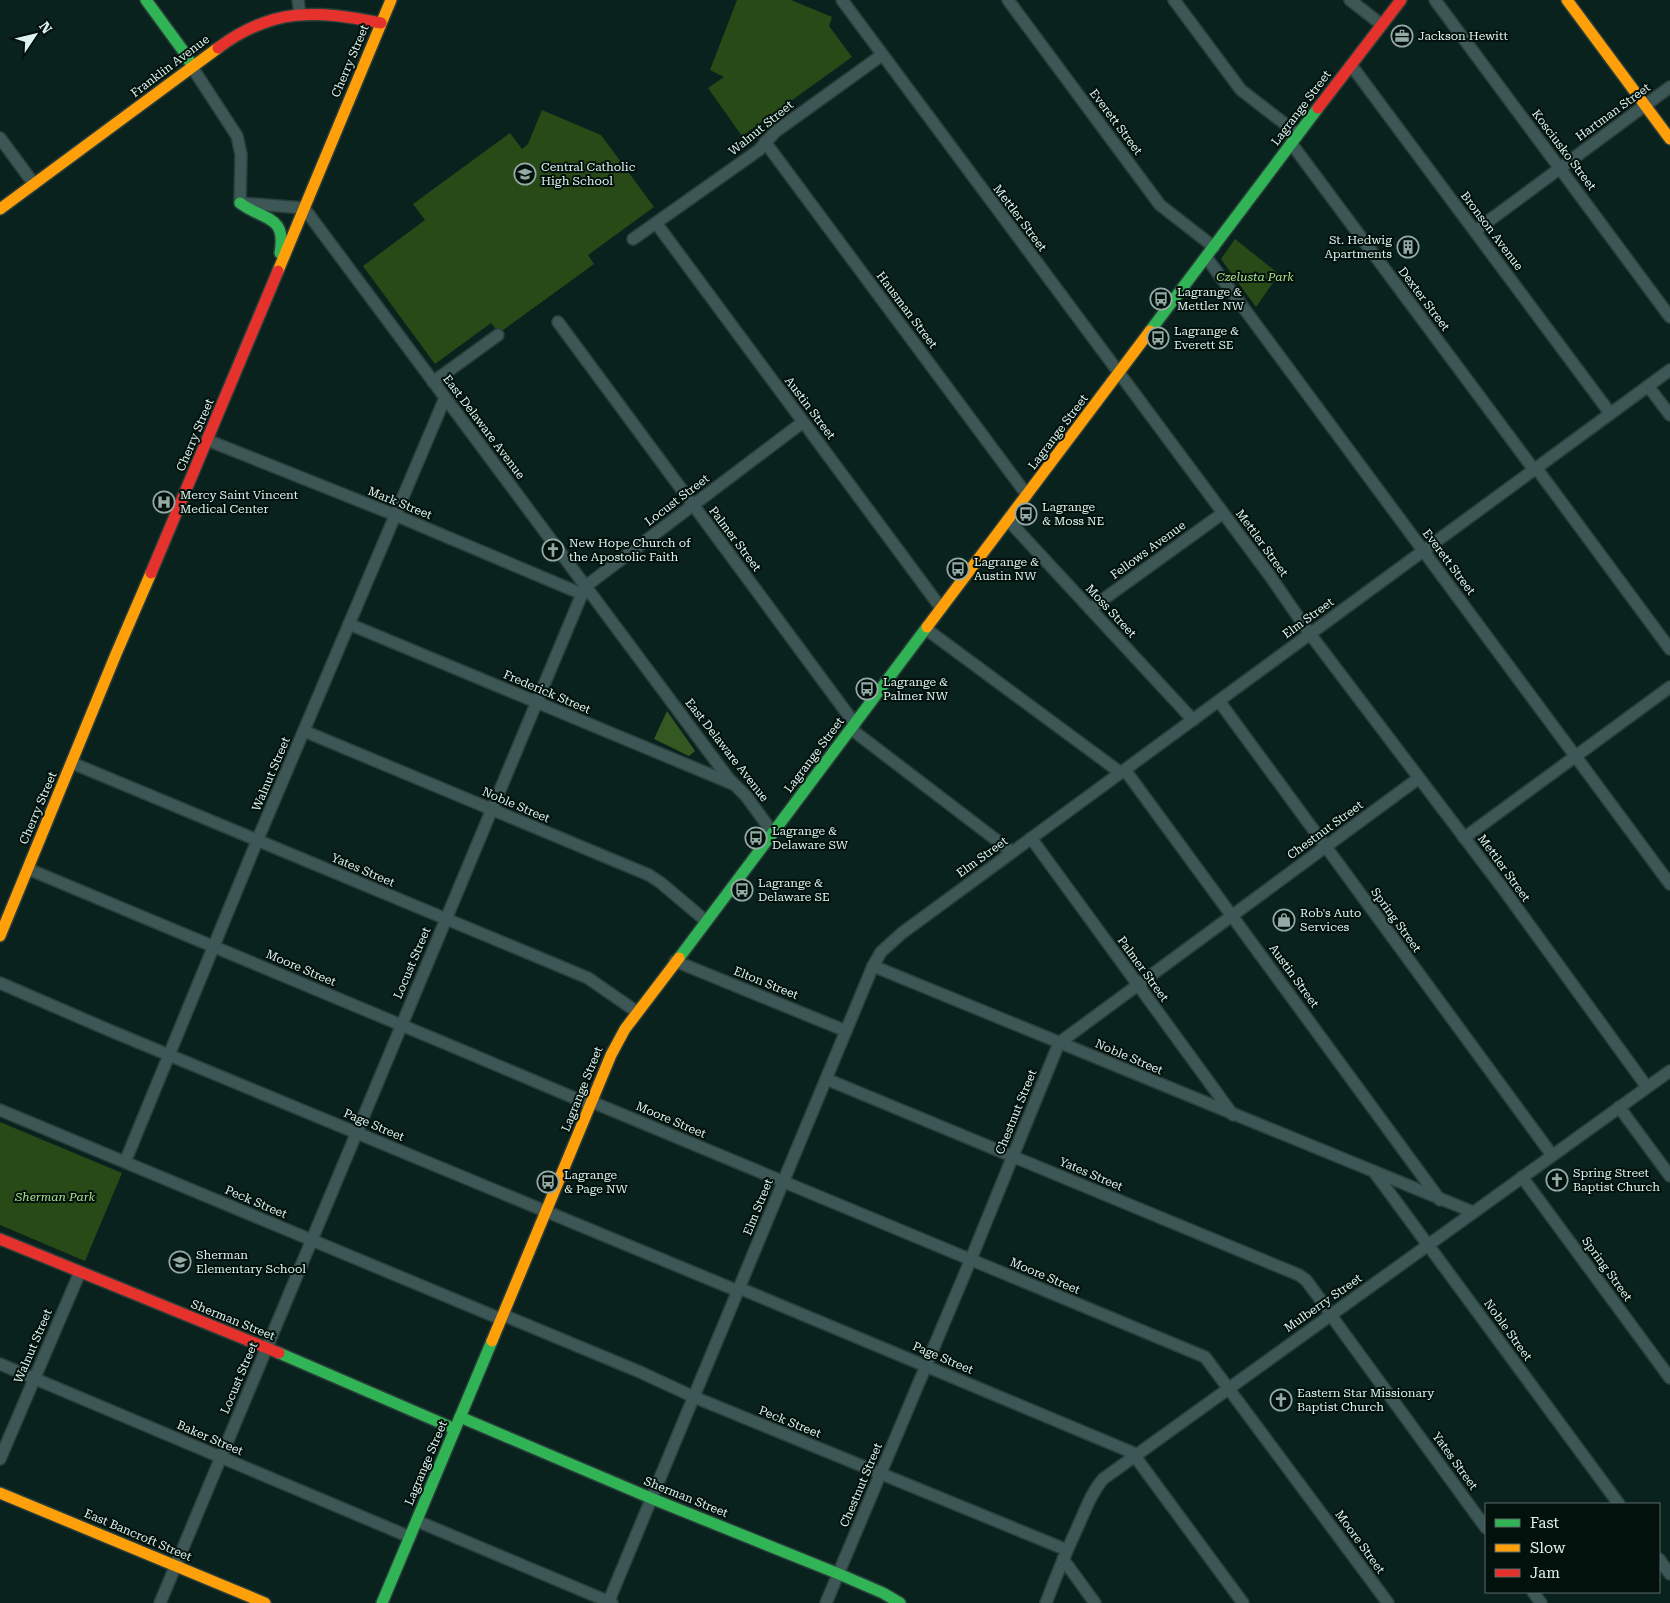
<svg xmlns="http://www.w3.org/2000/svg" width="1670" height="1603" viewBox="0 0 1670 1603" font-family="'Roboto Serif',serif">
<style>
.green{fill:#284a17}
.forest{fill:#345821}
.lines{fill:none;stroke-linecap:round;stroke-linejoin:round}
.street-casing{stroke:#293e39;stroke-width:14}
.fast-casing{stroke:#293e39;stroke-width:14}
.slow-casing{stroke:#293e39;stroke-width:14}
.jam-casing{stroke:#293e39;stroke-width:14}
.street{stroke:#3d5756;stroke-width:11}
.fast{stroke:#30b455;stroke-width:11}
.slow{stroke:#ff9f0a;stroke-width:11}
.jam{stroke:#e5322d;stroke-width:11}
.labels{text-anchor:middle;stroke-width:4;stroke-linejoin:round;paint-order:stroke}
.poi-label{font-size:12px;fill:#def3ed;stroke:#03110d;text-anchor:start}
.street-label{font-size:12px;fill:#def3ed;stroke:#03110d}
.park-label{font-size:12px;font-style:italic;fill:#a8e28a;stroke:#03110d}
</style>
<rect width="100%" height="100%" fill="#0a221e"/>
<g class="green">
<polygon points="737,0 791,0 832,17 829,26 852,57 742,136 708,88 724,77 710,70"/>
<polygon points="542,110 601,135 654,207 588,255 594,264 499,333 491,323 435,364 363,266 425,220 413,204 510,133 522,149 528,144"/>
<polygon points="1235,239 1279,274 1256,307 1221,259"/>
<polygon points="0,1122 122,1173 85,1261 0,1225"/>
</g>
<polygon class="forest" points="667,711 695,751 689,756 654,739"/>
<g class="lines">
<g class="street-casing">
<g id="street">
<polyline points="298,0 300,14"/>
<polyline points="842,0 1270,576 1310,634 1504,890 1647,1087"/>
<polyline points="1008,0 1160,205 1214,247"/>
<polyline points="1174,0 1241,90 1298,134"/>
<polyline points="1350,0 1382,25"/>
<polyline points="1435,0 1670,317"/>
<polyline points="1351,65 1610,413"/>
<polyline points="192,67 237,136 241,154 240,203 304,208 729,779 746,796 773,833"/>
<polyline points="0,138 34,184"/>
<polyline points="765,142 1027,495"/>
<polyline points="1291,143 1535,471"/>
<polyline points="656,223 941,608"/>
<polyline points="1475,231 1670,87"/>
<polyline points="633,239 759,150 775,132 882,55"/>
<polyline points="1206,257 1670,884"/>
<polyline points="558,322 855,724"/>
<polyline points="433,382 498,335"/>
<polyline points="1648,386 1670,415"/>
<polyline points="207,440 395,515 582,594"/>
<polyline points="1537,469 1670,649"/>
<polyline points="1008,520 1193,720"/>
<polyline points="1090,609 1223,513"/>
<polyline points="349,624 733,784"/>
<polyline points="926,629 1121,773"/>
<polyline points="1219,701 1552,1155"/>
<polyline points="851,729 1012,852"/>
<polyline points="304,731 649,875 661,883 706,921"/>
<polyline points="72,763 588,978 637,1012"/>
<polyline points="1125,770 1440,1200"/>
<polyline points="1031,838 1233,1115"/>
<polyline points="1464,838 1670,687"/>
<polyline points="28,869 461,1050 591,1105"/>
<polyline points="675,961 846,1031"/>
<polyline points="873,966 1473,1212"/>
<polyline points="0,983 111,1031 738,1291"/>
<polyline points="826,1079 1299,1275 1306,1280 1331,1314"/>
<polyline points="592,1102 1205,1357 1388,1603"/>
<polyline points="1619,1107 1670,1176"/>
<polyline points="0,1110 501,1319"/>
<polyline points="125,1162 257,841 445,398"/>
<polyline points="1375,1173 1619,1504"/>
<polyline points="1522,1177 1670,1378"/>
<polyline points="739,1288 1136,1454"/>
<polyline points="1330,1314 1486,1528"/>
<polyline points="503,1315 640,1372 694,1397 1067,1550"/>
<polyline points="0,1364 410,1537"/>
<polyline points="1134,1455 1243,1603"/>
<polyline points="0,1459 80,1272"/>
<polyline points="417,1521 612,1603"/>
<polyline points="1063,1559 1095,1603"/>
<polyline points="1659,1559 1670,1574"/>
<polyline points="1533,1592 1541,1603"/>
<polyline points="160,1603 582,594 586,586 803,422"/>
<polyline points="608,1603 873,966 881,952 902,933 1670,370"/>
<polyline points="826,1603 971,1259 1059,1043 1419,778"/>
<path d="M1046 1603C1056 1576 1067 1550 1079 1524 1086 1508 1092 1492 1103 1479L1670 1071"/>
</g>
</g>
<g class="fast-casing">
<g id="fast">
<polyline points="146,0 187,56 192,67"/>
<path d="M240 203C263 221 287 214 280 253"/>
<polyline points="1150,331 1318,108"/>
<polyline points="679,958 927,627"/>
<polyline points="279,1353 455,1429"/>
<polyline points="460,1417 653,1499 839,1574 883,1593 900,1603"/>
<polyline points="382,1603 492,1341"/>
</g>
</g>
<g class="slow-casing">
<g id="slow">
<polyline points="1567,0 1670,139"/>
<polyline points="0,209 218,48"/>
<polyline points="278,271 391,0"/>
<polyline points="927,627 1150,331"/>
<polyline points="0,936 116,654 151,573"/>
<polyline points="492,1341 611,1055 625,1029 679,958"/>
<polyline points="0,1493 265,1603"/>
</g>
</g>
<g class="jam-casing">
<g id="jam">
<path d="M218 48C273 7 317 10 381 23"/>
<polyline points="1318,108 1401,0"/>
<polyline points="151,573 278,271"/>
<polyline points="0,1239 279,1353"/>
</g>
</g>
<use href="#street" class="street"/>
<use href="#fast" class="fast"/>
<use href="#slow" class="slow"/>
<use href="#jam" class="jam"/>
</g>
<defs>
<g id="office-ring" transform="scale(1.125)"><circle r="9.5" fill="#03110d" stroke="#94aaa5" stroke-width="1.5"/><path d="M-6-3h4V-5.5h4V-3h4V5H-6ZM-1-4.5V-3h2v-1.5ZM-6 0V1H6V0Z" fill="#94aaa5"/></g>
<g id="school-ring" transform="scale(1.125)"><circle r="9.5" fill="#03110d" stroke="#94aaa5" stroke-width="1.5"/><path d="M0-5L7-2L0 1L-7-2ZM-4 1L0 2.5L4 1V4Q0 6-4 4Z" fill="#94aaa5"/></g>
<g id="building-ring" transform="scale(1.125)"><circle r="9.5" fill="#03110d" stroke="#94aaa5" stroke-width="1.5"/><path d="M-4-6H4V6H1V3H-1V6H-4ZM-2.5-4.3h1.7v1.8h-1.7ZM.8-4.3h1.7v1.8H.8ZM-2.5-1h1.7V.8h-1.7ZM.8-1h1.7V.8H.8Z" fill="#94aaa5"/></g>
<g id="bus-ring" transform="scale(1.125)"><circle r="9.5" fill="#03110d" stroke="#94aaa5" stroke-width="1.5"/><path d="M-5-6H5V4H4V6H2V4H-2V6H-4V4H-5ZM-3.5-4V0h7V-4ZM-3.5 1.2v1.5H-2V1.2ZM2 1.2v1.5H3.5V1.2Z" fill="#94aaa5"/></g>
<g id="hospital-ring" transform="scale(1.125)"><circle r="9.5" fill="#03110d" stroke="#94aaa5" stroke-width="1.5"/><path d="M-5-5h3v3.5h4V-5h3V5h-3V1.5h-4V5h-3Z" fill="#94aaa5"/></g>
<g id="church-ring" transform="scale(1.125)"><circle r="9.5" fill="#03110d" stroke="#94aaa5" stroke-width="1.5"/><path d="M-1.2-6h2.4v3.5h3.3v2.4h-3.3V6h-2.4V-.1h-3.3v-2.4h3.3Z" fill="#94aaa5"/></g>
<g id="shop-ring" transform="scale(1.125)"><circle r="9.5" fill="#03110d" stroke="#94aaa5" stroke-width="1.5"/><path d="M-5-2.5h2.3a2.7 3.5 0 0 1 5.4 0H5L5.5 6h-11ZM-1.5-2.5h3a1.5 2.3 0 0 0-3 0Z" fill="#94aaa5"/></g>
</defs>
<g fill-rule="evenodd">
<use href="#office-ring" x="1402" y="36"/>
<use href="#school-ring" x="525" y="174"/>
<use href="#building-ring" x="1408" y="247"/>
<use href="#bus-ring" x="1161" y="299"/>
<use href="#bus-ring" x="1158" y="338"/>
<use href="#hospital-ring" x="164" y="502"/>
<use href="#bus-ring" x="1026" y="514"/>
<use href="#church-ring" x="553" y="550"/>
<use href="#bus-ring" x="958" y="569"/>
<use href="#bus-ring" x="867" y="689"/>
<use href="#bus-ring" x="756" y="838"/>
<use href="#bus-ring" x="742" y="890"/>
<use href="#shop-ring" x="1284" y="920"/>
<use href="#church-ring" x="1557" y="1180"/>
<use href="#bus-ring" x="548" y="1182"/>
<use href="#school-ring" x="180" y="1262"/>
<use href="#church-ring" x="1281" y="1400"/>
</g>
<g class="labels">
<g class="poi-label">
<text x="1418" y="40">Jackson Hewitt</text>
<text x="541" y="171">Central Catholic<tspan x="541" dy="14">High School</tspan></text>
<text x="1392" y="244" text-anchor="end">St. Hedwig<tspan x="1392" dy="14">Apartments</tspan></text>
<text x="1177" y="296">Lagrange &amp;<tspan x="1177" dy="14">Mettler NW</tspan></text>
<text x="1174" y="335">Lagrange &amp;<tspan x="1174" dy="14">Everett SE</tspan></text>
<text x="180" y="499">Mercy Saint Vincent<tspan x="180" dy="14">Medical Center</tspan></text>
<text x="1042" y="511">Lagrange<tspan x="1042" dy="14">&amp; Moss NE</tspan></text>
<text x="569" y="547">New Hope Church of<tspan x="569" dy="14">the Apostolic Faith</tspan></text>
<text x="974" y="566">Lagrange &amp;<tspan x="974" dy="14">Austin NW</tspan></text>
<text x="883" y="686">Lagrange &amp;<tspan x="883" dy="14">Palmer NW</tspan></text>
<text x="772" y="835">Lagrange &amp;<tspan x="772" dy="14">Delaware SW</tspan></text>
<text x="758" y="887">Lagrange &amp;<tspan x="758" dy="14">Delaware SE</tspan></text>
<text x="1300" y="917">Rob's Auto<tspan x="1300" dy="14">Services</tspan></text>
<text x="1573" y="1177">Spring Street<tspan x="1573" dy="14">Baptist Church</tspan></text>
<text x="564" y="1179">Lagrange<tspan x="564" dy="14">&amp; Page NW</tspan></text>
<text x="196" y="1259">Sherman<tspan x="196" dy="14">Elementary School</tspan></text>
<text x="1297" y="1397">Eastern Star Missionary<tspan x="1297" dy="14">Baptist Church</tspan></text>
</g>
<g class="street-label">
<text transform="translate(350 61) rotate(-67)" y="4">Cherry Street</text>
<text transform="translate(170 66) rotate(-37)" y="4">Franklin Avenue</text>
<text transform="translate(1301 108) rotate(-53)" y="4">Lagrange Street</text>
<text transform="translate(1613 112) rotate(-36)" y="4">Hartman Street</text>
<text transform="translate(1116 122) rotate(53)" y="4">Everett Street</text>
<text transform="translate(761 128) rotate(-39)" y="4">Walnut Street</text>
<text transform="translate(1564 150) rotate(53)" y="4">Kosciusko Street</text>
<text transform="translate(1020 218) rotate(53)" y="4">Mettler Street</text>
<text transform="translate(1492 231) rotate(53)" y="4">Bronson Avenue</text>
<text transform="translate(1424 299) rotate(53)" y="4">Dexter Street</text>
<text transform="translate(907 310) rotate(53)" y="4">Hausman Street</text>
<text transform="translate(810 408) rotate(53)" y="4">Austin Street</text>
<text transform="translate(484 427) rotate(53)" y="4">East Delaware Avenue</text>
<text transform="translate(1058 432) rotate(-53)" y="4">Lagrange Street</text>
<text transform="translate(195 435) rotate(-67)" y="4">Cherry Street</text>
<text transform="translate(677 500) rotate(-37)" y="4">Locust Street</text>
<text transform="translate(400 503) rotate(22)" y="4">Mark Street</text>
<text transform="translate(735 539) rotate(53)" y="4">Palmer Street</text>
<text transform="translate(1262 543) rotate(54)" y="4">Mettler Street</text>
<text transform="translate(1148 550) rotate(-36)" y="4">Fellows Avenue</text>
<text transform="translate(1449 562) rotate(53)" y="4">Everett Street</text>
<text transform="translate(1111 611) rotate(47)" y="4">Moss Street</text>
<text transform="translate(1308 618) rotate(-36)" y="4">Elm Street</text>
<text transform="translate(547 692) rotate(23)" y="4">Frederick Street</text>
<text transform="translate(727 750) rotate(52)" y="4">East Delaware Avenue</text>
<text transform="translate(814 755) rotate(-53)" y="4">Lagrange Street</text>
<text transform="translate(271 774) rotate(-67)" y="4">Walnut Street</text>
<text transform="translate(516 805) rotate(23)" y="4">Noble Street</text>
<text transform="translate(38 808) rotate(-67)" y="4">Cherry Street</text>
<text transform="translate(1325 830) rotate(-36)" y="4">Chestnut Street</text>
<text transform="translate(982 857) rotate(-36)" y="4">Elm Street</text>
<text transform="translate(1504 868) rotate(54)" y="4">Mettler Street</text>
<text transform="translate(363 870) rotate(23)" y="4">Yates Street</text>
<text transform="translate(1396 920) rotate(54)" y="4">Spring Street</text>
<text transform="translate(412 963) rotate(-67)" y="4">Locust Street</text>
<text transform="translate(301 968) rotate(23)" y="4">Moore Street</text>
<text transform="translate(1143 969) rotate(54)" y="4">Palmer Street</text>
<text transform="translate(1294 976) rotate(54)" y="4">Austin Street</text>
<text transform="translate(766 983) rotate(22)" y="4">Elton Street</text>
<text transform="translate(1129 1057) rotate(23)" y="4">Noble Street</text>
<text transform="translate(582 1089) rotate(-68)" y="4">Lagrange Street</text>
<text transform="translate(1016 1112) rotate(-68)" y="4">Chestnut Street</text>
<text transform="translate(671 1120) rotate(23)" y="4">Moore Street</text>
<text transform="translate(374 1125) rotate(23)" y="4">Page Street</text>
<text transform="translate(1091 1174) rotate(23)" y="4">Yates Street</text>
<text transform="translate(256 1202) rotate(23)" y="4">Peck Street</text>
<text transform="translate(758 1207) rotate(-68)" y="4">Elm Street</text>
<text transform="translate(1607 1269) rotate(54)" y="4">Spring Street</text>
<text transform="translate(1045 1276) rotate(23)" y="4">Moore Street</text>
<text transform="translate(1323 1303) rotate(-35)" y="4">Mulberry Street</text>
<text transform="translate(233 1320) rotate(22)" y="4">Sherman Street</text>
<text transform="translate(1508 1330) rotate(54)" y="4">Noble Street</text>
<text transform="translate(33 1346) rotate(-67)" y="4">Walnut Street</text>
<text transform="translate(943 1358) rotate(23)" y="4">Page Street</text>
<text transform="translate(239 1378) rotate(-67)" y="4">Locust Street</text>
<text transform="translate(790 1422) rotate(22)" y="4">Peck Street</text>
<text transform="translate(210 1438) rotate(23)" y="4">Baker Street</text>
<text transform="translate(1455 1461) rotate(54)" y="4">Yates Street</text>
<text transform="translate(426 1463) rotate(-67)" y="4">Lagrange Street</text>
<text transform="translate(861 1485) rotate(-67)" y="4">Chestnut Street</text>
<text transform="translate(686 1497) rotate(22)" y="4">Sherman Street</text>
<text transform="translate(138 1535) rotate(23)" y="4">East Bancroft Street</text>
<text transform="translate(1360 1542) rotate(54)" y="4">Moore Street</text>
</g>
<g class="park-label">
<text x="1255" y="281">Czelusta Park</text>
<text x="55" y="1201">Sherman Park</text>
</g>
</g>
<rect x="1485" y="1503" width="175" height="90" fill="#03110d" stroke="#5b6b67"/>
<rect x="1495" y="1519" width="25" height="8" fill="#30b455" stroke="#5b6b67"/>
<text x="1530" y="1528" font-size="15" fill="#def3ed">Fast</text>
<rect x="1495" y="1544" width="25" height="8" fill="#ff9f0a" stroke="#5b6b67"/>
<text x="1530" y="1553" font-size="15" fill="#def3ed">Slow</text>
<rect x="1495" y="1569" width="25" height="8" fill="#e5322d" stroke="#5b6b67"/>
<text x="1530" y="1578" font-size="15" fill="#def3ed">Jam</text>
<g transform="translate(35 35) rotate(55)" stroke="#03110d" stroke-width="4" paint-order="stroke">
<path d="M0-4L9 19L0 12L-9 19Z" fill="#def3ed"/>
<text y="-8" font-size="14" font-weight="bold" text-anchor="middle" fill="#def3ed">N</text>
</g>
</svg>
